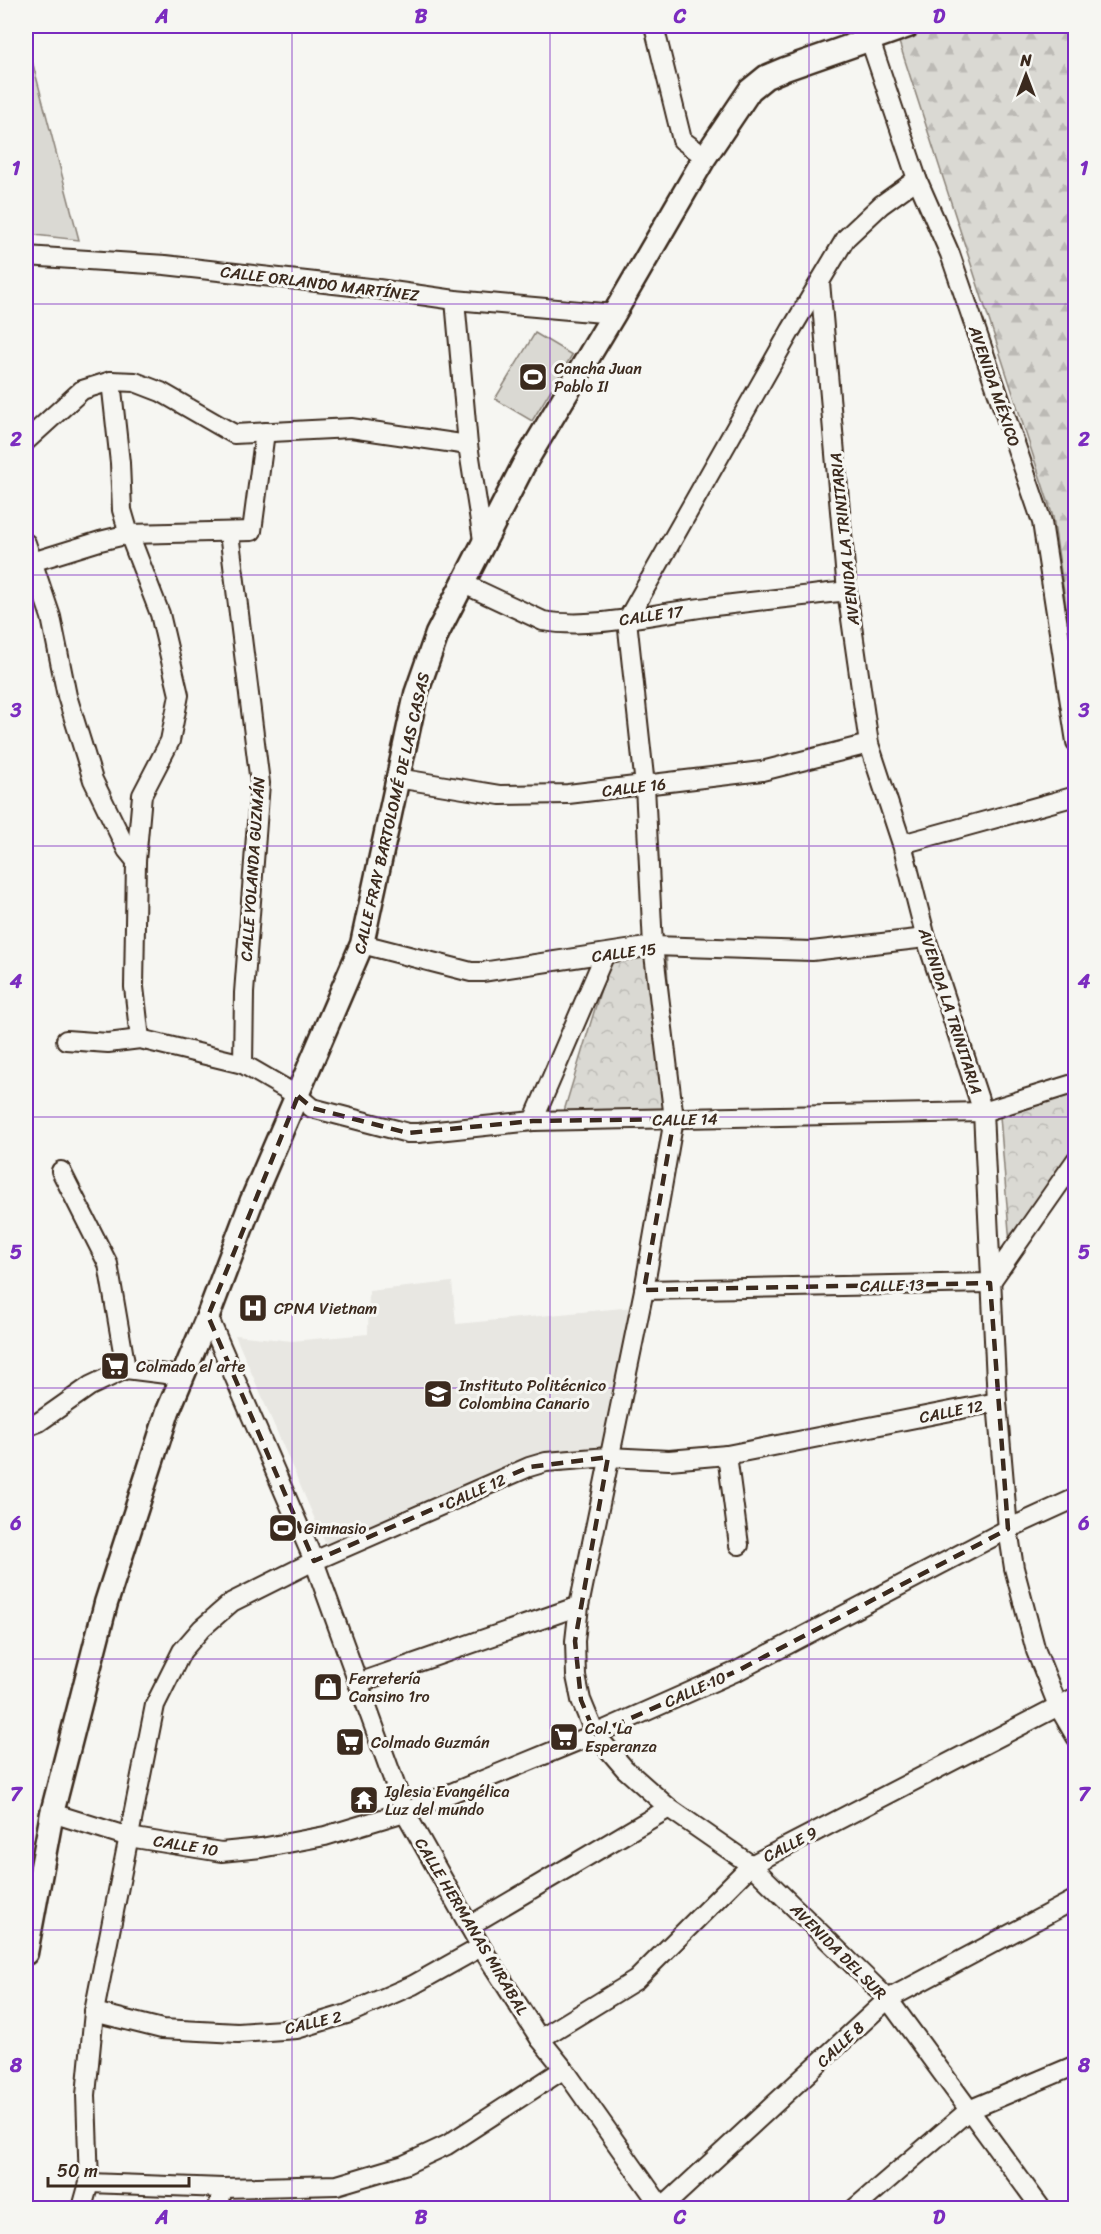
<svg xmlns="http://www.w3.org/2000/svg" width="1101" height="2234" viewBox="0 0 1101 2234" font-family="Sriracha,sans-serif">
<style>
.built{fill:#e8e7e2}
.forest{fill:url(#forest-firs);stroke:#8a8278;stroke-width:1.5}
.park{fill:url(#park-crowns);stroke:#8a8278;stroke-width:1.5}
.garden{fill:#dad9d3;stroke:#8a8278;stroke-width:1.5}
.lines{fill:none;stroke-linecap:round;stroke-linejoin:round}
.minor-casing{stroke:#3b2a1e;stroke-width:22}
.major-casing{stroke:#3b2a1e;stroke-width:27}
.minor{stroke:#f6f6f2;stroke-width:18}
.major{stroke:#f6f6f2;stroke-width:22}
.marked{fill:none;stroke:#3b2a1e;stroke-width:4.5;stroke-dasharray:12 8;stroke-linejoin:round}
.grid{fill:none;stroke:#7b2cbf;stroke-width:1.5;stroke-opacity:0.55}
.labels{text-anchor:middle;stroke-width:6;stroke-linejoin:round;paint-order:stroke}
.street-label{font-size:16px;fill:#3b2a1e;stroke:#f6f6f2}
.poi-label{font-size:16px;fill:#3b2a1e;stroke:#f6f6f2;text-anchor:start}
.neatline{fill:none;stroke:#7b2cbf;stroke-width:2}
.grid-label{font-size:20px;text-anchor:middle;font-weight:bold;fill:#7b2cbf}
</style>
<defs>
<pattern id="forest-firs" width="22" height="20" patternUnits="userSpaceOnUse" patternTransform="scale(1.5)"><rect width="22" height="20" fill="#dad9d3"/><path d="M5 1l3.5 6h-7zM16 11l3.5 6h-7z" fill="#bcbab5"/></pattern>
<pattern id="park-crowns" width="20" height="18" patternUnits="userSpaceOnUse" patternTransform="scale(1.5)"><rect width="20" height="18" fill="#dad9d3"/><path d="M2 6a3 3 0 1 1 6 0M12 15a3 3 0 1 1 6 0" fill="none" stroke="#bcbab5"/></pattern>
</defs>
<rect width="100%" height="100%" fill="#f6f6f2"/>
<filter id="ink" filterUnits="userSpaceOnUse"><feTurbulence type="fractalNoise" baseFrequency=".0167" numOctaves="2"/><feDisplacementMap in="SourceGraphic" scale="12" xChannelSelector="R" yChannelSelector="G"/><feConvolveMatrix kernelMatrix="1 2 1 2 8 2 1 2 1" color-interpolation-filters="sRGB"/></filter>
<g filter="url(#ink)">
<polygon class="built" points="452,1282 456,1324 633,1307 604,1448 539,1455 326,1545 235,1335 292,1341 368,1334 369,1291"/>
<polygon class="forest" points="919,26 1075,26 1075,668 1053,517 898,39"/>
<g class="park">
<polygon points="666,950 676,1111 564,1111 610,959"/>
<polygon points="1075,1091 1075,1151 1012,1270 1000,1116"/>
</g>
<g class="garden">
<polygon points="26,50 30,53 79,240 26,234"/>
<polygon points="535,333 572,355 532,421 495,399"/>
</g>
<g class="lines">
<g class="minor-casing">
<g id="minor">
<polyline points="654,26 682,140 705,157"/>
<polyline points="870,40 917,179 950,254 1042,522 1076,742"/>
<polyline points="917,179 881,205 846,238 791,330 627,620 645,786 653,946 674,1119 644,1290 579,1606 575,1641 576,1676 581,1700 595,1734 625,1769 669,1808 751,1865 888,1999 1041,2208"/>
<polyline points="26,256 165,265 378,289 455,300 614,314"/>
<polyline points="820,282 847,591 869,744 902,844 926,938 983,1112 997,1402 1008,1529 1014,1568 1036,1651 1058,1706 1076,1737"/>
<polyline points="455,300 468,445 483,540"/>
<polyline points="111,381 120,463 122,510 129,534 160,614 179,695 170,741 142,795 136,861"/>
<polyline points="26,441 82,390 111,381 135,382 161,392 234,434 351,428 468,445"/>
<polyline points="229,533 260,783 244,993 243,1064"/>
<polyline points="26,543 51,617 67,696 93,780 127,850 136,861 134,987 140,1039 243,1064 298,1096 312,1108 408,1133 418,1133 533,1121 983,1112 1076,1083"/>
<polyline points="32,562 100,541 129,534 252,531 265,432"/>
<path d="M462 583 543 621C591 629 645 615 693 609 744 602 796 597 847 591"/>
<polyline points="397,778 500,795 568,794 762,771 869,744"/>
<polyline points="902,844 1076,796"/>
<polyline points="362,944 471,972 482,972 653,946 812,951 926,938"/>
<polyline points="66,1040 108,1043 140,1039"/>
<polyline points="533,1121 605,954"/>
<polyline points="61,1171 108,1264 126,1369"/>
<polyline points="644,1290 990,1283 1076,1160"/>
<polyline points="208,1316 314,1561 405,1812 481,1947 540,2039 564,2069 662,2208"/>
<polyline points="26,1427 39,1422 90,1386 126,1369 182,1376"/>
<polyline points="727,1455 739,1545"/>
<polyline points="358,1683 579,1606"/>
<polyline points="52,1813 129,1837 221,1852 261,1848 325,1836 405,1812 595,1734 737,1671 1008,1529 1076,1498"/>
<polyline points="469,1926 669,1808"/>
<polyline points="94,2012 162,2029 238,2033 297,2029 347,2014 413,1985 481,1947"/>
<polyline points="540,2039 636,1980 751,1865 1076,1697"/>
<polyline points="89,2183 223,2188 337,2185 404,2165 447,2145 564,2069"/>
<polyline points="82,2208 89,2183 86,2095 94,2012 155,1705 182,1651 202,1628 232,1602 314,1561 529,1467 546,1462 608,1457 669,1460 727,1455 997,1402"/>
<polyline points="218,2208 223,2188"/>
<polyline points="662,2208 888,1999 1076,1899"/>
<polyline points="855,2208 969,2110 1076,2065"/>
</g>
</g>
<g class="major-casing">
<polyline id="major" points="26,1953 52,1813 106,1603 168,1411 208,1316 252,1200 362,944 416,694 437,634 523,466 614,314 705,157 750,90 766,77 785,69 908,26"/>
</g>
<use href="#minor" class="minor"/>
<use href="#major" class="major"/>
</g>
</g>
<path class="marked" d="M298 1096 312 1108 408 1133 533 1121 674 1119 644 1290 990 1283 1008 1529 737 1671 595 1734 581 1700 575 1641 608 1457 529 1467 314 1561 208 1316Z"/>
<path class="grid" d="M292 26V2208M550 26V2208M809 26V2208M26 304H1076M26 575H1076M26 846H1076M26 1117H1076M26 1388H1076M26 1659H1076M26 1930H1076"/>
<defs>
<g id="stadium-square" transform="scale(1.5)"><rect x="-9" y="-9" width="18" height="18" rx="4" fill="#3b2a1e" stroke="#f6f6f2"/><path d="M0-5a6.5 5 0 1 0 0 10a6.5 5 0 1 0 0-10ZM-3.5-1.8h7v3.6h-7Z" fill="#fff"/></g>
<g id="hospital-square" transform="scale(1.5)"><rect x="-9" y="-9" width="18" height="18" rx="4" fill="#3b2a1e" stroke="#f6f6f2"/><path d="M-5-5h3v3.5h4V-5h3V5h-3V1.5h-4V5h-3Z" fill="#fff"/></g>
<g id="supermarket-square" transform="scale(1.5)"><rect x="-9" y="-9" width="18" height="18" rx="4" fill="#3b2a1e" stroke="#f6f6f2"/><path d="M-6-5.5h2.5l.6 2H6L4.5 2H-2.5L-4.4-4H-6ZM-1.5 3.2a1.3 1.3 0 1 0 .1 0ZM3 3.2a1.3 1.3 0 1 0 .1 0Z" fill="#fff"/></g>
<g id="school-square" transform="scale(1.5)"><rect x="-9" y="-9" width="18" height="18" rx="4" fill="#3b2a1e" stroke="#f6f6f2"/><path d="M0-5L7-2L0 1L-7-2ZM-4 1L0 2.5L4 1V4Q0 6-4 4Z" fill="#fff"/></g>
<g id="shop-square" transform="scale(1.5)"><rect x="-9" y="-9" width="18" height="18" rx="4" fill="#3b2a1e" stroke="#f6f6f2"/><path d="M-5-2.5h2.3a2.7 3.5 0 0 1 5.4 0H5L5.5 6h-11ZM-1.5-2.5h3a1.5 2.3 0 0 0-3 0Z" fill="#fff"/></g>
<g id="temple-square" transform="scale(1.5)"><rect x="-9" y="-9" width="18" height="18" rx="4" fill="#3b2a1e" stroke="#f6f6f2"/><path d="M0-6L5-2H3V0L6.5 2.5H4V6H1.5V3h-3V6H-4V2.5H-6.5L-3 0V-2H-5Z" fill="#fff"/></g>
</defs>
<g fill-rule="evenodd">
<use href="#stadium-square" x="533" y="377"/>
<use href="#hospital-square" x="253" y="1308"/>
<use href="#supermarket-square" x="115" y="1366"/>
<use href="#school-square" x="438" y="1394"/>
<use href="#stadium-square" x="283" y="1528"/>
<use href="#shop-square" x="328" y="1687"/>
<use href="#supermarket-square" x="564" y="1737"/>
<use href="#supermarket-square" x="350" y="1742"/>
<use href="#temple-square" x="364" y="1800"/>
</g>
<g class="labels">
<g class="street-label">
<text transform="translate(320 283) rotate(7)" y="6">CALLE ORLANDO MARTÍNEZ</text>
<text transform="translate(995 386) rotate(71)" y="6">AVENIDA MÉXICO</text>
<text transform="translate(844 539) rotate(-96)" y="6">AVENIDA LA TRINITARIA</text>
<text transform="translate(651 615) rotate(-8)" y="6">CALLE 17</text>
<text transform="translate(634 787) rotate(-7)" y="6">CALLE 16</text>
<text transform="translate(391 813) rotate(-77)" y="6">CALLE FRAY BARTOLOMÉ DE LAS CASAS</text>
<text transform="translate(252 869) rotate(-86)" y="6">CALLE YOLANDA GUZMÁN</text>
<text transform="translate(624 952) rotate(-7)" y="6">CALLE 15</text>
<text transform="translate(951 1011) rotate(72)" y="6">AVENIDA LA TRINITARIA</text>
<text transform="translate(685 1119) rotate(-1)" y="6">CALLE 14</text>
<text transform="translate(892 1285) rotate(-1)" y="6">CALLE 13</text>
<text transform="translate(951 1411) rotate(-11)" y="6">CALLE 12</text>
<text transform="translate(475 1491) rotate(-24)" y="6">CALLE 12</text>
<text transform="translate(695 1689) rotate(-24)" y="6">CALLE 10</text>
<text transform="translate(790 1844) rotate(-27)" y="6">CALLE 9</text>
<text transform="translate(186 1845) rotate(9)" y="6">CALLE 10</text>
<text transform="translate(472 1926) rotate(59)" y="6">CALLE HERMANAS MIRABAL</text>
<text transform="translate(839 1951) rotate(45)" y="6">AVENIDA DEL SUR</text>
<text transform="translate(313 2022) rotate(-13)" y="6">CALLE 2</text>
<text transform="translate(840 2044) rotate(-43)" y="6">CALLE 8</text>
</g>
<g class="poi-label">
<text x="554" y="374">Cancha Juan<tspan x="554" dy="18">Pablo II</tspan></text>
<text x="274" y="1314">CPNA Vietnam</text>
<text x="136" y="1372">Colmado el arte</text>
<text x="459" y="1391">Instituto Politécnico<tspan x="459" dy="18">Colombina Canario</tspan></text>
<text x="304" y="1534">Gimnasio</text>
<text x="349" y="1684">Ferretería<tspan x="349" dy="18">Cansino 1ro</tspan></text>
<text x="585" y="1734">Col. La<tspan x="585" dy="18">Esperanza</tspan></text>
<text x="371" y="1748">Colmado Guzmán</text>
<text x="385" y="1797">Iglesia Evangélica<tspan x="385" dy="18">Luz del mundo</tspan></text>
</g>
</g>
<rect width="1101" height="2234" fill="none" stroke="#f6f6f2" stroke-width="66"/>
<g transform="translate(1026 75)" stroke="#f6f6f2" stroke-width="4.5" paint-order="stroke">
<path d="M0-4.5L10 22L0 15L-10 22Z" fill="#3b2a1e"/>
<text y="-9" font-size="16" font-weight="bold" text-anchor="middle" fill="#3b2a1e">N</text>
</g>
<path d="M48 2177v9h141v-9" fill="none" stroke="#3b2a1e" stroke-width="3"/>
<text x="57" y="2177" font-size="18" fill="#3b2a1e" stroke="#f6f6f2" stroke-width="4.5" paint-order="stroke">50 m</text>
<rect x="33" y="33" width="1035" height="2168" class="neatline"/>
<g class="grid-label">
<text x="162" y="23">A</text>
<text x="421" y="23">B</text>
<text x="680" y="23">C</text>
<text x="939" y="23">D</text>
<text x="16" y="175">1</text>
<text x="1084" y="175">1</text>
<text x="16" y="446">2</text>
<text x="1084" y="446">2</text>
<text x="16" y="717">3</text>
<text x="1084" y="717">3</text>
<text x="16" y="988">4</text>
<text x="1084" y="988">4</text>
<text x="16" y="1259">5</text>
<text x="1084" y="1259">5</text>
<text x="16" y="1530">6</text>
<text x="1084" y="1530">6</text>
<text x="16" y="1801">7</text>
<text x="1084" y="1801">7</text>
<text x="16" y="2072">8</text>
<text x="1084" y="2072">8</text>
<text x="162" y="2224">A</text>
<text x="421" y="2224">B</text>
<text x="680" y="2224">C</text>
<text x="939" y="2224">D</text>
</g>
</svg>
